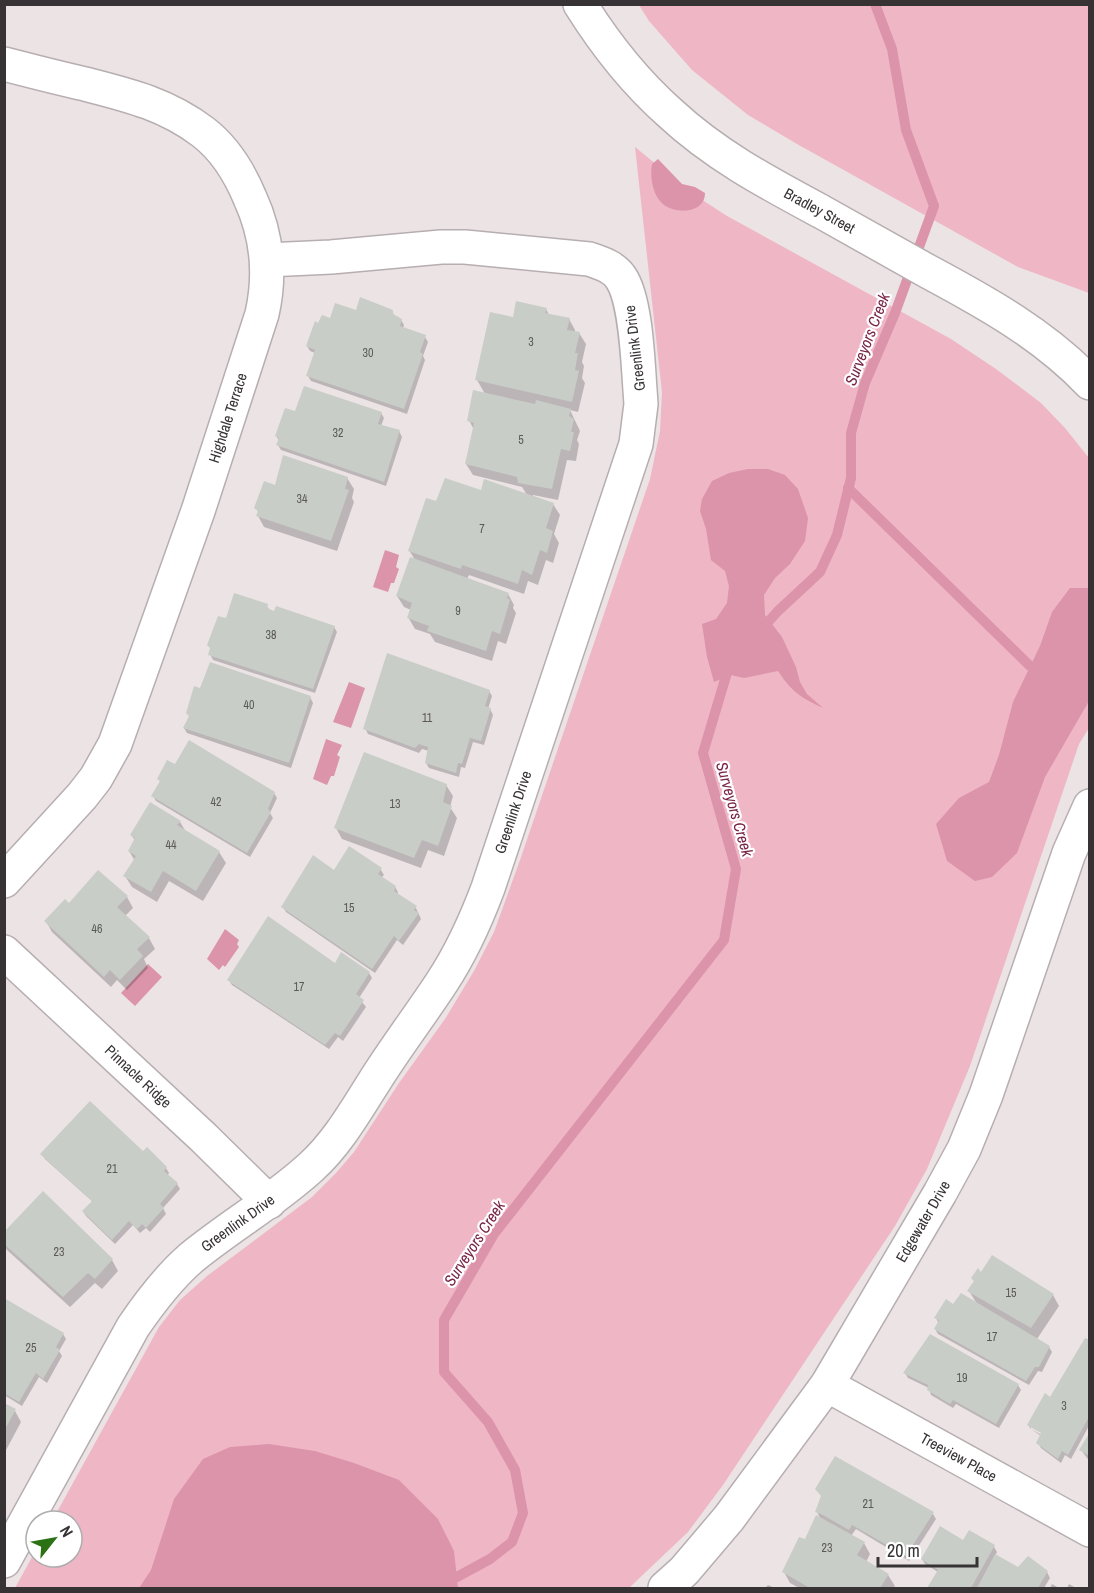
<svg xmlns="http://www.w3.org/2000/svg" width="1094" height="1593" viewBox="0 0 1094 1593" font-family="'Archivo Narrow',sans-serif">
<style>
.green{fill:#efb6c6}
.water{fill:#dc94aa}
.shadow{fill:#0003}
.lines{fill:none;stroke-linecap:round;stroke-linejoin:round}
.stream{stroke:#dc94aa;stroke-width:10}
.building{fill:#c8cdc7}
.minor-casing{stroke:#b7aeb1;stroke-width:36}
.minor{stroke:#fff;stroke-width:33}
.labels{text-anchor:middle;stroke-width:4.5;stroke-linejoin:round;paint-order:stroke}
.number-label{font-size:12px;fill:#5b5a59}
.street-label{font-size:15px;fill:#373334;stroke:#fff}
.water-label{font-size:16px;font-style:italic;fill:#792546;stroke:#fff}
</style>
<rect width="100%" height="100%" fill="#ece3e5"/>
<g class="green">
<polygon points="639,5 1089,5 1089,293 1018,267 797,144 748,115 692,70 649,21"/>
<polygon points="635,147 690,192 727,216 951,339 996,369 1041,403 1065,428 1089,458 1089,728 1079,744 970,1066 927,1169 895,1226 723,1485 688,1532 629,1588 15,1588 36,1550 36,1557 72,1557 72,1521 52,1521 159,1327 180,1300 207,1276 312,1197 336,1173 354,1152 399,1083 445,1019 474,971 494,932 520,860 650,479 660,431 662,392"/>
</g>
<g class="water">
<path d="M658 159 682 184 695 187 705 193C705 215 671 215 660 201 652 192 650 175 652 164Z"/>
<path d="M748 469H768L785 475 798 489 808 518 805 541 790 564 775 578 764 595 765 615 782 637 796 667 800 682 807 694 823 708C801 698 791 691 778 671L744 678 731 675 714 682 707 657 702 624 716 619 727 603 729 586 725 571 711 560 706 529 700 511 702 499 712 481 729 473Z"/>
<polygon points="385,550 399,555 396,567 399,569 394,583 391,583 388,592 373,587"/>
<polygon points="1070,588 1089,588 1089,701 1045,777 1017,853 992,877 975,881 947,861 936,824 959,798 989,782 999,755 1013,702 1040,646 1052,612"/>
<polygon points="349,682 365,688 351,728 333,722"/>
<polygon points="326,739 342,745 337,755 340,757 334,776 331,776 327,785 313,779"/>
<polygon points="225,929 239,940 237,944 239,947 225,967 223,965 219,970 207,959"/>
<polygon points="148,964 162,977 135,1006 121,993"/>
<polygon points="269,1444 315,1451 354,1463 399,1480 438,1519 454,1551 458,1588 139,1588 151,1570 174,1499 203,1459 230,1447"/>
</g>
<g class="shadow">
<polygon points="546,309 549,315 569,319 575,330 575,333 579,333 586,344 582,362 584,366 582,378 585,383 578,412 570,410 580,431 577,440 579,444 576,461 567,460 558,500 533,495 533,497 553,504 560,515 554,534 559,543 553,563 546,560 538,585 528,581 524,594 469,575 467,579 508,594 514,605 513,608 516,613 506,644 498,641 492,661 435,642 430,634 415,629 408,617 411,610 404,607 397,596 415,560 409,550 436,503 482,492 527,495 522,487 473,475 466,464 474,430 469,420 485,394 477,380 514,319"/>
<polygon points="392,311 395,317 401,320 404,325 403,329 425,337 428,342 423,356 425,360 407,414 311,381 308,376 315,353 310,351 307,346 319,325 330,319 357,312"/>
<polygon points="296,412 381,413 384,418 381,426 399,431 402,437 386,486 281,450 278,445 279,441 276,435"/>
<polygon points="347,478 354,489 352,498 354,502 337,551 264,527 258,516 259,513 256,508"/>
<polygon points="266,605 270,611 334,627 337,632 315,693 213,660 210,654 227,620"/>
<polygon points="489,691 492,696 488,709 490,709 493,715 484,745 473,742 465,768 461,767 459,777 429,768 426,763 429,751 422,749 419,753 368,734 365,728"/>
<polygon points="310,697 313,703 291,768 187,733 184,728"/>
<polygon points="159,779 274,793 277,798 270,813 273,818 250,857 156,801 153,796 161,783"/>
<polygon points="446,785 453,796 450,807 457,818 444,856 428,850 421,868 342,839 336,828"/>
<polygon points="180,822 186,832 219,852 226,863 203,901 169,881 157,902 132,887 125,876 135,861 129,851 135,840 131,835"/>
<polygon points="381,870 384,875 381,878 395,887 398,892 397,895 416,908 421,919 403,945 397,940 375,973 286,912 283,907 334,872"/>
<polygon points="127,897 133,908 125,916 149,938 155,949 144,959 148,968 127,990 117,980 111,987 52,932 46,921 70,905"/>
<polygon points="335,965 369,973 372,978 359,998 366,1007 343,1041 338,1037 329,1049 232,985 229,980"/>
<polygon points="147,1149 166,1168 169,1173 167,1176 177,1184 180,1189 163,1208 166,1214 150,1232 146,1228 140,1233 133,1225 115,1244 86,1216 83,1211 93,1202 45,1159 42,1154 143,1153"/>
<polygon points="43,1193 112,1260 118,1271 102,1289 95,1283 70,1307 7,1250 4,1245 4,1234"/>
<polygon points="982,1274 1053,1295 1059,1306 1037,1339 1049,1347 1052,1352 1042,1372 1038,1371 1029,1385 938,1334 935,1329 939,1324 936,1318 953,1306 977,1304 969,1291 975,1282 972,1278"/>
<polygon points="4,1300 63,1334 66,1339 59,1351 62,1356 47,1383 39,1377 22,1406 4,1395"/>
<polygon points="1090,1342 1090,1424 1071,1459 1065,1455 1061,1463 1041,1448 1038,1443 1041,1436 1031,1429 1047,1438 1048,1435 1031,1425 1031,1429 1028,1425 1051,1400"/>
<polygon points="905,1373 1018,1385 1021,1390 999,1428 956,1404 953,1408 931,1395 929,1388 908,1378"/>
<polygon points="4,1405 15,1411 21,1422 4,1454"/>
<polygon points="1090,1435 1090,1462 1081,1450"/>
<polygon points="817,1512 933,1514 936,1519 909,1561 856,1529 851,1536 864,1543 870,1554 866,1562 888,1575 895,1586 893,1588 799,1588 790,1583 784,1572 821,1520"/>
<polygon points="969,1532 994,1547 997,1552 995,1556 1018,1568 1047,1572 1050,1578 1044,1588 978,1588 977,1587 977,1588 928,1588 938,1572 925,1564 922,1559 964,1543"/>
<polygon points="1052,1584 1059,1588 1050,1588"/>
<polygon points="1069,1584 1076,1588 1067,1588"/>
<polygon points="768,1585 775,1588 765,1588"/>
</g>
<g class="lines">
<g class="stream">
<polyline points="848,488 1030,666"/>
<polyline points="761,630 778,611 820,572 837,535 851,478 851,433 865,383 895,313 934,206 906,130 892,49 875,4"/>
<polyline points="457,1577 490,1559 512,1542 523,1513 515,1470 488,1422 444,1372 444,1320 494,1234 724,940 736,869 703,753 729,666"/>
</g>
</g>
<g class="building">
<polygon points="360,297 393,310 393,314 402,319 400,326 426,335 420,352 423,354 404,409 306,376 315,350 306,346 315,321 318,323 322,315 330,318 335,303 356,310"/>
<polygon points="516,301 547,308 545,313 570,318 567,330 580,332 575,353 578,353 575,370 579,371 572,402 475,380 490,312 513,317"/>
<polygon points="304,386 382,412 378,424 400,430 384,482 276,445 279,438 275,436 285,408 295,411"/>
<polygon points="473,390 535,404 536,400 571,409 569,416 574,419 571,432 574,432 570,451 561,449 552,489 518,483 517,477 465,464 474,423 467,421"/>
<polygon points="283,455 348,477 345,489 349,490 331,541 256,516 258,511 254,508 264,481 275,485"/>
<polygon points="445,478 481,490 484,479 554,503 546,528 553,531 547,553 540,550 532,575 522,570 518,584 462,565 461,569 408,551 426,498 436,501"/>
<polygon points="410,557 509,593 507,598 510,600 500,634 492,631 486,651 427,631 429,626 407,618 412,603 396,596"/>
<polygon points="234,593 268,604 267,608 274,611 276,606 335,626 313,689 208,655 210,648 207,645 218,616 226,618"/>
<polygon points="387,653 490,690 485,706 491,708 481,741 470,738 462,764 458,763 456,773 425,763 428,747 419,744 415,748 363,729"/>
<polygon points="210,662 311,696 289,763 183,728 189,716 186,713 194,686 200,688"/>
<polygon points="189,740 275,792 268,809 271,812 247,853 151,796 160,781 157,779 167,760 175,764"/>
<polygon points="364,752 447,784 443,802 452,806 438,846 422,840 414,858 334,828"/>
<polygon points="150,802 181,821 177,825 220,851 196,891 163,871 151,892 123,876 136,856 128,851 135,838 130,835"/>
<polygon points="349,846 382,868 378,874 396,886 394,891 417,906 414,910 419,913 399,941 394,936 372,969 281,907 313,855 334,870"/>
<polygon points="98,870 128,896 117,907 150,937 137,949 143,956 120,980 110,970 104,977 44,921 65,899 69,903"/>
<polygon points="268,916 335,963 341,952 370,972 356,994 364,1000 340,1036 335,1033 325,1045 227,980"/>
<polygon points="90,1101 143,1151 147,1147 167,1167 164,1171 178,1183 160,1204 164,1208 146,1228 142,1224 137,1229 129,1221 112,1240 82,1211 92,1201 40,1154"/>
<polygon points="43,1191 113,1259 95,1279 88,1273 63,1297 4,1244 4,1232"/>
<polygon points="992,1255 1054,1294 1031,1328 967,1291 974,1281 971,1278 978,1268 981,1272"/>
<polygon points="961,1293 1050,1346 1039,1367 1035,1367 1026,1381 934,1329 939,1320 934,1318 946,1299 953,1304"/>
<polygon points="4,1298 64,1333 56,1347 60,1350 43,1379 36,1373 19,1402 4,1393"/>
<polygon points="930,1334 1019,1384 996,1424 953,1400 950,1404 927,1390 928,1385 903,1373"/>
<polygon points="1085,1338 1090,1340 1090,1415 1068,1455 1062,1451 1058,1459 1036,1443 1041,1433 1027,1425 1045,1393 1050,1397"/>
<polygon points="4,1403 16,1409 4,1431"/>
<polygon points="1090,1432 1090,1456 1079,1450"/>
<polygon points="835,1456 934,1512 906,1556 852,1525 849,1530 823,1515 815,1512 821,1496 815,1489"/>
<polygon points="816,1515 865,1542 857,1555 889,1574 880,1588 810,1588 782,1572 799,1537 805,1539"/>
<polygon points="940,1526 963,1540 969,1530 995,1545 971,1588 927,1588 938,1570 921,1559"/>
<polygon points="995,1554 1018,1567 1028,1556 1048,1571 1038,1588 977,1588"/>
</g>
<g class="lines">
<g class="minor-casing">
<g id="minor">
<path id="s1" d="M580 4C605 44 635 82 670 113 715 155 768 183 822 212 858 232 894 252 929 272 987 303 1044 335 1090 383"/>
<path d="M4 64C31 71 58 78 85 84 128 95 166 104 203 132 224 148 240 174 250 198 267 235 271 274 262 314L198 511 115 744 96 778 82 796 4 881"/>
<path id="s2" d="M4 952 204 1138 269 1202"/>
<path id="s3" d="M827 1385 1090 1530"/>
<path id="s4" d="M4 1561 133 1327C150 1302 168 1278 191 1258 230 1226 274 1201 311 1167 341 1140 361 1101 383 1068 402 1039 423 1011 442 982 461 953 476 920 488 888L636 444 641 404 640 390C638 363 636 300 621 278 614 267 601 263 589 259L465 247H441L331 257 267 260"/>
<path id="s5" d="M665 1588 684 1571 729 1518 827 1385 940 1193 964 1149 986 1095 1069 853 1090 806"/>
</g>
</g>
<use href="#minor" class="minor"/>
</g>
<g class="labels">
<g class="number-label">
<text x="531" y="346">3</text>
<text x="368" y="357">30</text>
<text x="338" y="437">32</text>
<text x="521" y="444">5</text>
<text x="302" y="503">34</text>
<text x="482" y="533">7</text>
<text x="458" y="615">9</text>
<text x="271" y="639">38</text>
<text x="249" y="709">40</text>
<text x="427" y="722">11</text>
<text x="216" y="806">42</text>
<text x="395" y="808">13</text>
<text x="171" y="849">44</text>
<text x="349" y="912">15</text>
<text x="97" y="933">46</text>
<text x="299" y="991">17</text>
<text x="112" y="1173">21</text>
<text x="59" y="1256">23</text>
<text x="1011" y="1297">15</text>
<text x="992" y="1341">17</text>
<text x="31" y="1352">25</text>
<text x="962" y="1382">19</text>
<text x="1064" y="1410">3</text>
<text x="868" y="1508">21</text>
<text x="827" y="1552">23</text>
</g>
<g class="street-label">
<text dy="5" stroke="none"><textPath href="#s1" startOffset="321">Bradley Street</textPath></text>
<text transform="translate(635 348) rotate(-97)" y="5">Greenlink Drive</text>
<text transform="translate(228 418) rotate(-72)" y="5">Highdale Terrace</text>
<text dy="5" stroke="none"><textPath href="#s4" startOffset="920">Greenlink Drive</textPath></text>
<text dy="5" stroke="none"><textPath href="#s2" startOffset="183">Pinnacle Ridge</textPath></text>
<text dy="5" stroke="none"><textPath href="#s5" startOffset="450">Edgewater Drive</textPath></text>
<text dy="5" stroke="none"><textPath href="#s4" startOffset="416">Greenlink Drive</textPath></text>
<text dy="5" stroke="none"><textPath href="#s3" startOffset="150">Treeview Place</textPath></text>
</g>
<g class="water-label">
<text transform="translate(867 339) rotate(-69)" y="6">Surveyors Creek</text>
<text transform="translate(735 809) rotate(74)" y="6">Surveyors Creek</text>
<text transform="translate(474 1243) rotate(-57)" y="6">Surveyors Creek</text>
</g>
</g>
<rect width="1094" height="1593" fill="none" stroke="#373334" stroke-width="12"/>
<g transform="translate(54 1539) rotate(59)"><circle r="28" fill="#ffffff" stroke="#afadae" stroke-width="1.5"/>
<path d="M0-4.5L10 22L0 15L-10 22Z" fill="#2b7214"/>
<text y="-9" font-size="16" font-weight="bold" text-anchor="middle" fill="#373334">N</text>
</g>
<path d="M878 1557v9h99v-9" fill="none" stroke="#373334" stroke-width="3"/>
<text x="887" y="1557" font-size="18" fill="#373334" stroke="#ffffff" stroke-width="4.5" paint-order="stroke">20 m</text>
</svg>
